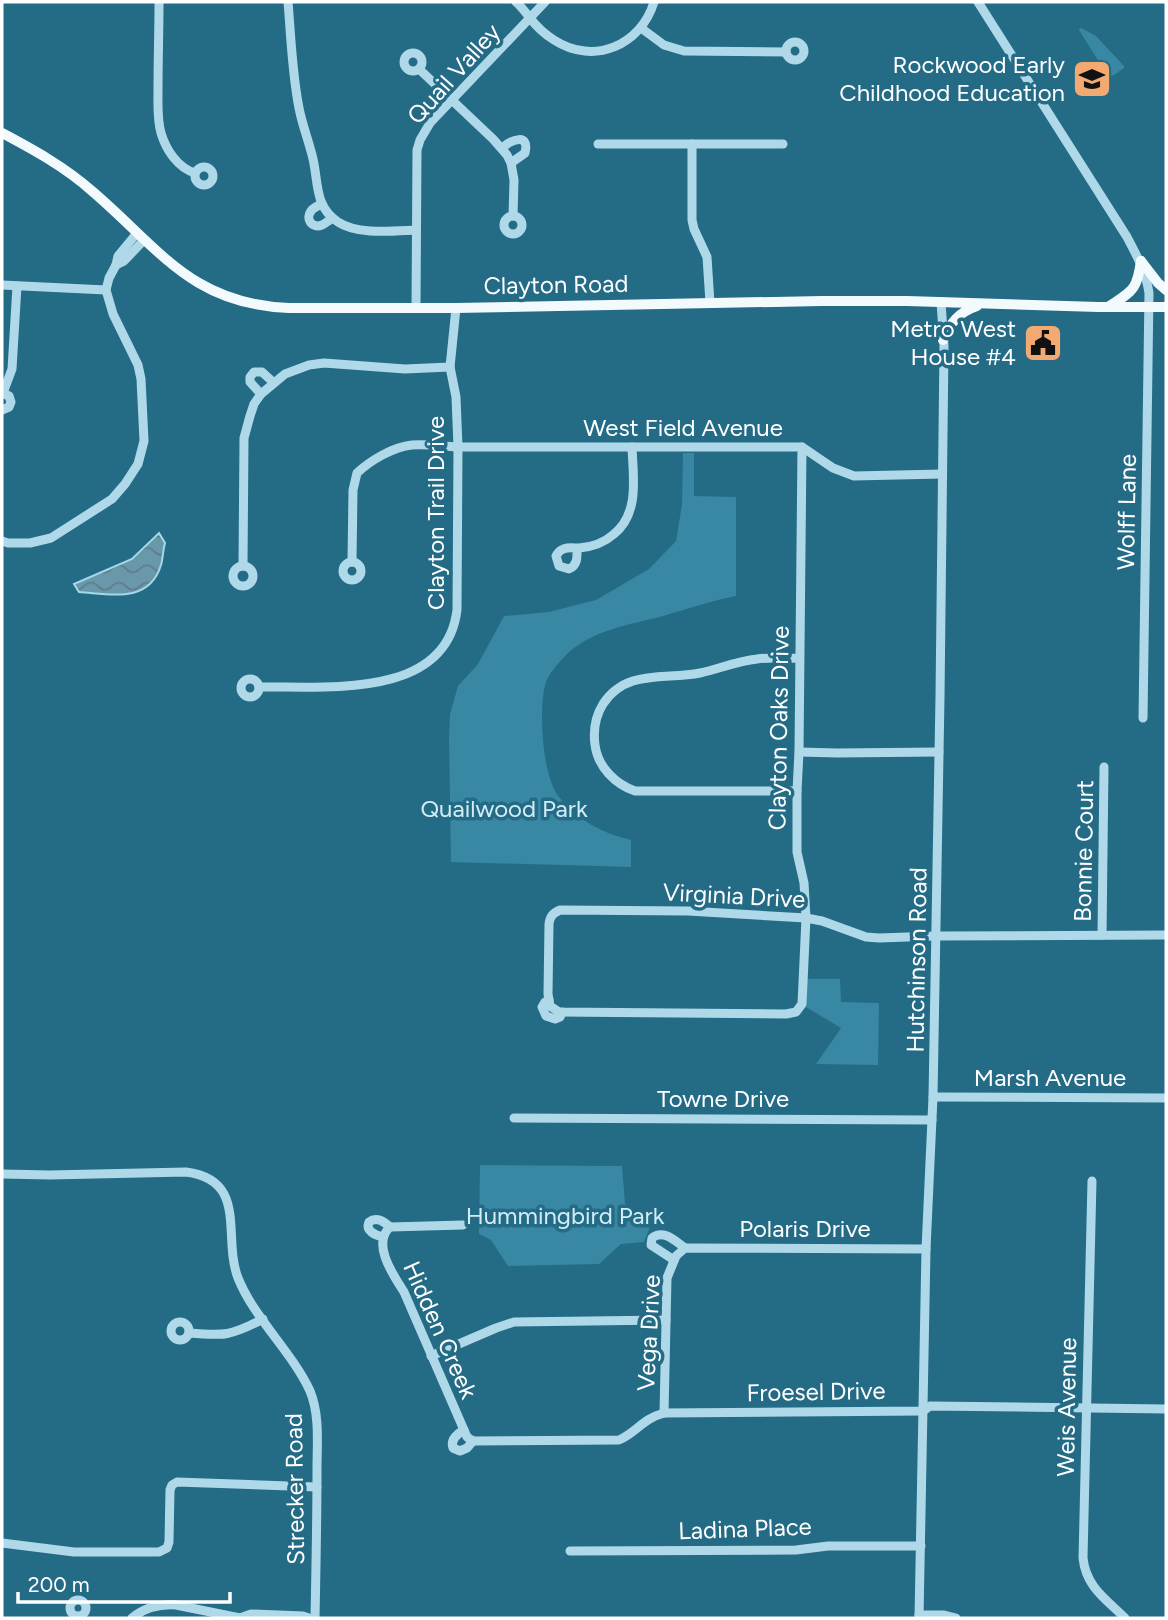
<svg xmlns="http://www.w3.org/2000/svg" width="1168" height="1620" viewBox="0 0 1168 1620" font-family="Figtree,sans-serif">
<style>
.park{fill:#3887a3}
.water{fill:url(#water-waves);stroke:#a3d8e9;stroke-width:2}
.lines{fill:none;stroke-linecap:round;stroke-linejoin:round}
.minor{stroke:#afd9e9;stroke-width:9}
.major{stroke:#f2fafe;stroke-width:10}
.labels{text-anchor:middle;stroke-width:7;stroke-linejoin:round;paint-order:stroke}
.poi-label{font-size:24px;fill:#fff;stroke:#246b86;text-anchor:end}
.street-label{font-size:24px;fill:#fff;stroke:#246b86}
.park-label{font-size:24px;fill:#d3edf7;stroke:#246b86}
</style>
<defs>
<pattern id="water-waves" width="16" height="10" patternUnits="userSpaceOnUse" patternTransform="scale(1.75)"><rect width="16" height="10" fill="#6998aa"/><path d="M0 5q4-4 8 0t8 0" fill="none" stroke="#5f7d89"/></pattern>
</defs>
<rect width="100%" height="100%" fill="#246b86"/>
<g class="park">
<polygon points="1081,28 1096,36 1124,66 1124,68 1114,75 1108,76 1079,30 1079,29"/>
<path d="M683 453H694V496L736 497V596C711 601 687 609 663 616 629 625 591 630 565 656 558 664 550 672 546 682 538 707 542 777 559 797 578 820 603 834 631 840V867L451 862 449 738 450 714 458 686 478 664 504 616 549 612 596 600 649 569 676 541 682 505Z"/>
<polygon points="807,979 840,979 841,1002 879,1003 878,1065 816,1064 841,1028 806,1007"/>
<polygon points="480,1165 622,1166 625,1203 650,1227 644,1242 621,1244 599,1264 508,1266 491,1240 479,1234"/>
</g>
<path class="water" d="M159 533 165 543C163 550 163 558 161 565 149 604 111 594 79 592L74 584 132 559Z"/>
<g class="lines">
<g class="minor">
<path d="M159 2C159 31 158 60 158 90 158 104 157 119 161 133 166 150 178 168 195 173"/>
<path d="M288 2C291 37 292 73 299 108 302 124 308 139 312 155 319 179 313 206 338 222 357 235 393 231 416 230"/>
<path d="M516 2C522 7 525 12 530 18 536 26 546 35 554 40 594 66 641 45 654 2"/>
<path d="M978 2 1127 237C1137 256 1146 272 1149 293L1143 718"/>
<polyline points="641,28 664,45 684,51 786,52"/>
<circle cx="795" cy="51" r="9"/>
<circle cx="413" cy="62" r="9"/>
<polyline points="419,69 493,139 507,155 511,163 514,180 513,216"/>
<polyline points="598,144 783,144"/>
<polyline points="692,144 692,220 694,229 707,257 710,303"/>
<path d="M502 148C511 140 530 132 525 153L511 163"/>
<circle cx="204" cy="176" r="9"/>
<path d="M321 204C318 206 313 208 311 211 305 219 312 229 322 225 323 225 331 219 332 218"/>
<circle cx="513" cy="225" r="9"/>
<polyline points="116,265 124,261 144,240"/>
<polyline points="2,285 106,290"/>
<polyline points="416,308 417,150 420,140 430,123 545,2"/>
<polyline points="2,393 9,396 11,402 9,407 2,410"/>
<polyline points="3,393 12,369 17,286"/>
<polyline points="261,394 250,382 250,377 254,372 262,372 274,383"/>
<path d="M802 447 799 752 797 791V852L804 883 806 918 802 1004 796 1012 786 1014 559 1012 550 1006 548 994 549 924C550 916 553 913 560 910L688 911 806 918 822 921 866 937 879 938 936 936 1166 935"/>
<polyline points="2,541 8,543 30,543 51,538 112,499 125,484 138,464 144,441 141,379 138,365 113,314 106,290 109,278 116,265 118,256 137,233"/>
<path d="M577 548C577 557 578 565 569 569L559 566 556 556C561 546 569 548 579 548 592 547 604 543 614 534 640 513 633 476 632 447"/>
<circle cx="352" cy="571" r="9"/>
<path d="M352 562 353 490 357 473C371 460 393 447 412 445 427 444 443 446 458 447H802L833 468 854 476 942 474"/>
<polyline points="243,566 244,438 250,416 254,404 261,394 285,374 309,365 324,363 405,369 450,367"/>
<circle cx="243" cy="576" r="10"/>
<circle cx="250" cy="688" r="9"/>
<path d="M259 687C325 686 446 700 457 610L458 447 456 397 450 367 456 308"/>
<polyline points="799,752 837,753 939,752"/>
<path d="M797 791H635C615 784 598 767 595 745 593 730 595 717 603 704 626 669 664 680 700 673 719 669 737 661 757 659 771 657 785 659 799 658"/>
<polyline points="1102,935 1104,767"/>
<polyline points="549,1000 545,1002 542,1007 546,1016 555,1019 560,1017 562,1012"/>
<polyline points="933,1097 1166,1098"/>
<polyline points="514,1118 932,1120"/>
<path d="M2 1174 50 1175 186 1172C249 1180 222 1237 238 1278 254 1318 292 1352 310 1391 320 1415 317 1444 317 1469 317 1519 316 1569 315 1618"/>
<path d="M1092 1181 1083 1558C1086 1587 1106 1599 1125 1618"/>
<path d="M463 1225 390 1227C371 1244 394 1276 404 1292L464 1430 467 1437 473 1441"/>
<path d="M383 1237C375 1235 365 1231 369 1222 377 1216 384 1222 390 1227"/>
<path d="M674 1260 651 1245 652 1238C664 1229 675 1241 685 1248"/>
<circle cx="180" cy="1331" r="9"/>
<path d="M189 1333C224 1336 231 1336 263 1319"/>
<polyline points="431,1356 496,1328 514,1322 666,1320"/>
<polyline points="664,1413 667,1278 676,1256 685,1248 926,1249"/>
<path d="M464 1430C457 1434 450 1440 453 1448L460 1451 467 1448 473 1441"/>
<path d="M473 1441 619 1440C637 1432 642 1419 664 1413L923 1411 930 1406 1166 1409"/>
<polyline points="2,1543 74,1552 159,1552 167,1548 169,1542 170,1490 172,1485 177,1482 317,1487"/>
<polyline points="570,1551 796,1550 828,1546 921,1546"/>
<circle cx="78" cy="1608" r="8"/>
<polyline points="919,1615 944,1615 956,1618"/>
<path d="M132 1618C144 1608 160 1604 176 1605L240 1618 251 1614 303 1616 309 1618"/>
<polyline points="919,1618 926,1249 933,1097 940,697 944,346 941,302"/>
</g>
<g class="major">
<path d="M2 133C34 150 65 167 92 191 160 249 191 304 289 308H456L822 301H907L1098 307H1166"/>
<polyline points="1141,261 1158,283 1166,290"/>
<path d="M1108 307C1132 291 1137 291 1141 261"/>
<path d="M943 340C950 323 959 312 977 306"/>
</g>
</g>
<defs>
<g id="school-square" transform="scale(2.0125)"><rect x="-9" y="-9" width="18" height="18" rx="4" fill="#f3aa72" stroke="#246b86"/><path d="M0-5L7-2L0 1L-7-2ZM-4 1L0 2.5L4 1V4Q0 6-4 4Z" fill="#111"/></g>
<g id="civic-square" transform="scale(2.0125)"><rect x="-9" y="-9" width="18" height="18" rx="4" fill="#f3aa72" stroke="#246b86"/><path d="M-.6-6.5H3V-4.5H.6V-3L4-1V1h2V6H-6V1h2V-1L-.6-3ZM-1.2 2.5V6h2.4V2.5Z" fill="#111"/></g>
</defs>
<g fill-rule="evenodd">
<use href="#school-square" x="1092" y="79"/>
<use href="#civic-square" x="1043" y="343"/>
</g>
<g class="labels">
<g class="poi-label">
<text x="1065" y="73">Rockwood Early<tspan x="1065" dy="28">Childhood Education</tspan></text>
<text x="1016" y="337">Metro West<tspan x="1016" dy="28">House #4</tspan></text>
</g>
<g class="street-label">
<text transform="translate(454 74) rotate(-48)" y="8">Quail Valley</text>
<text transform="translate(556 285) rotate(-1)" y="8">Clayton Road</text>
<text x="683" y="436">West Field Avenue</text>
<text transform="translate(1127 512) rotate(-89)" y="8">Wolff Lane</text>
<text transform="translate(436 513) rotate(-90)" y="8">Clayton Trail Drive</text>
<text transform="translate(779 728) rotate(-89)" y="8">Clayton Oaks Drive</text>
<text transform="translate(1084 851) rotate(-89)" y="8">Bonnie Court</text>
<text transform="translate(734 896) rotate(3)" y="8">Virginia Drive</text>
<text transform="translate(917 960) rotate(-89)" y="8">Hutchinson Road</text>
<text x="1050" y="1086">Marsh Avenue</text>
<text x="723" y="1107">Towne Drive</text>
<text x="805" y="1237">Polaris Drive</text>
<text transform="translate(440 1330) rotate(66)" y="8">Hidden Creek</text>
<text transform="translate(649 1333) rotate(-87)" y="8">Vega Drive</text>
<text transform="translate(816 1392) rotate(-1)" y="8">Froesel Drive</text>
<text transform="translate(1067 1407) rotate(-89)" y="8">Weis Avenue</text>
<text transform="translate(295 1489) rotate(-91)" y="8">Strecker Road</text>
<text transform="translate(745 1529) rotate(-2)" y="8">Ladina Place</text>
</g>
<g class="park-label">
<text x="504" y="817">Quailwood Park</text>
<text x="565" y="1224">Hummingbird Park</text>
</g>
</g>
<rect width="1168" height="1620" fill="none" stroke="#ffffff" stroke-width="7"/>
<path d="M18 1592v10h212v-10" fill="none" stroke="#ffffff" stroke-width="3.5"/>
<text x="28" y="1592" font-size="21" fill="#ffffff" stroke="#246b86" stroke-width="5" paint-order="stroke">200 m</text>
</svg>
